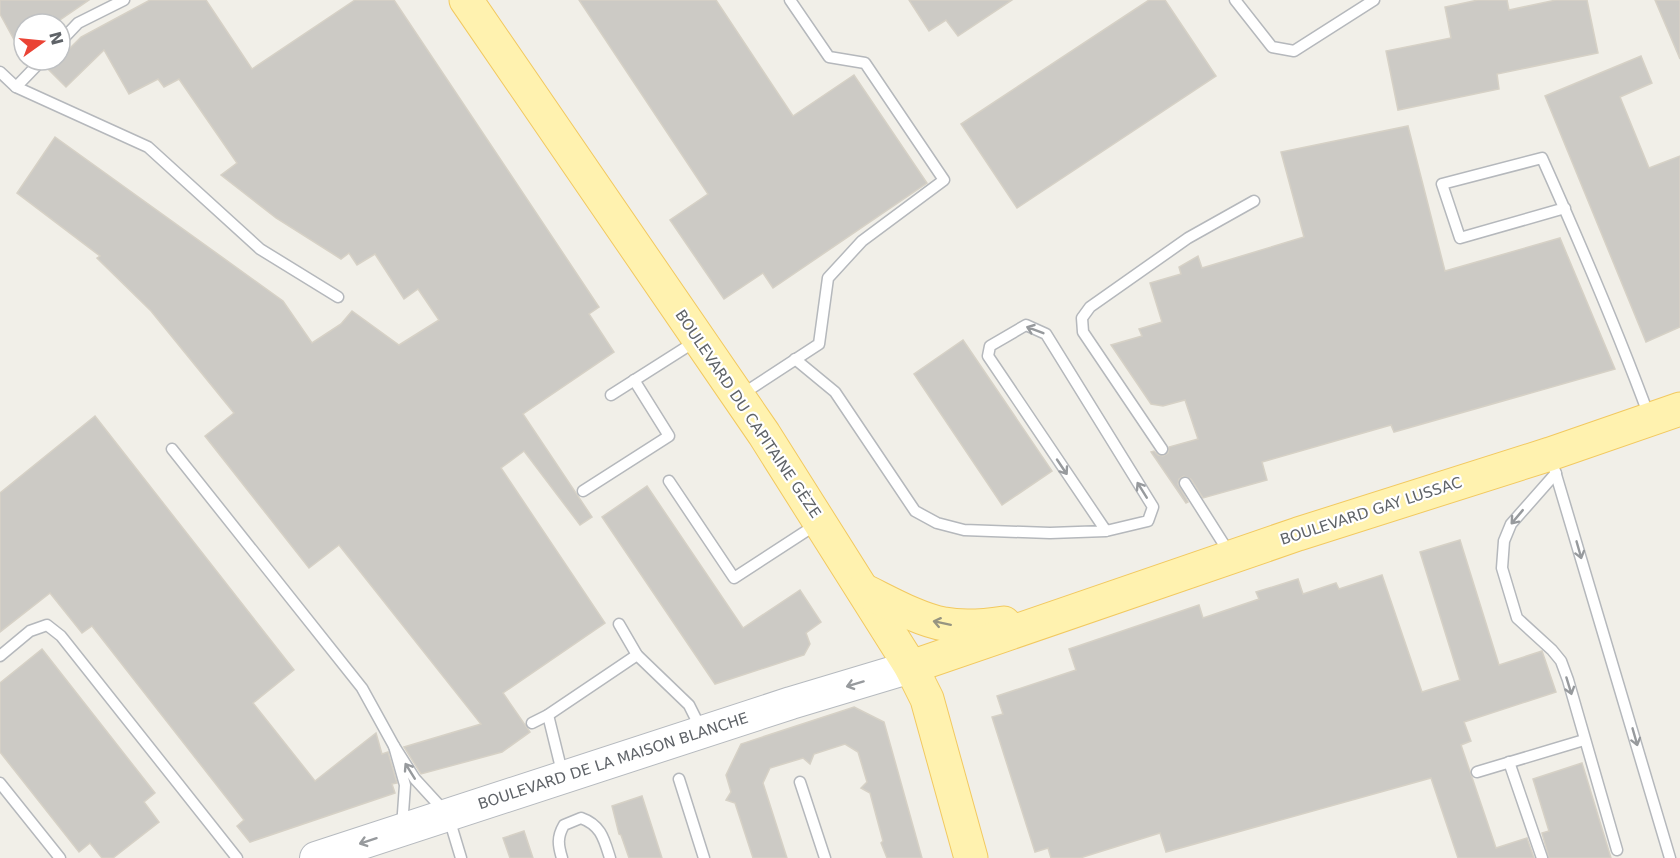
<svg xmlns="http://www.w3.org/2000/svg" width="1680" height="858" viewBox="0 0 1680 858" font-family="'DejaVu Sans',sans-serif">
<style>
.building{fill:#cccac5;stroke:#d6d1c6;stroke-width:1.5}
.lines{fill:none;stroke-linecap:round;stroke-linejoin:round}
.lane-casing{stroke:#b5b8bc;stroke-width:13}
.secondary-casing{stroke:#b6babf;stroke-width:34}
.primary-casing{stroke:#f2c960;stroke-width:35}
.lane{stroke:#fff;stroke-width:10}
.secondary{stroke:#fff;stroke-width:32}
.primary{stroke:#fff2af;stroke-width:33}
.oneway{stroke:#979a9d}
.oneway2{stroke:#979581}
.labels{text-anchor:middle;stroke-width:4.5;stroke-linejoin:round;paint-order:stroke}
.street-label{font-size:15px;fill:#5f6368;stroke:#fff}
</style>
<rect width="100%" height="100%" fill="#f1efe8"/>
<g class="building">
<polygon points="0,0 89,0 54,24 24,24 24,58 0,14"/>
<polygon points="150,0 206,0 252,69 355,0 394,0 599,307 589,314 614,352 523,414 592,517 580,525 524,451 501,468 605,623 503,693 530,732 502,752 421,774 404,747 481,724 339,545 309,568 205,436 234,413 151,311 97,258 100,256 17,193 55,137 283,301 312,343 341,324 352,311 399,345 439,320 418,289 404,299 375,254 357,265 349,253 341,259 276,218 221,175 237,163 179,79 164,87 158,79 129,94 104,50 66,87 48,69 60,60 60,58 81,37"/>
<polygon points="579,0 716,0 793,116 854,75 927,183 773,288 763,273 724,299 670,220 708,194"/>
<polygon points="909,0 1012,0 958,36 946,20 929,31"/>
<polygon points="1149,0 1165,0 1216,76 1017,208 961,124"/>
<polygon points="1478,0 1507,0 1509,10 1556,0 1587,0 1598,53 1497,74 1499,89 1398,110 1386,51 1451,38 1445,7"/>
<polygon points="1655,0 1680,0 1680,59"/>
<polygon points="1641,56 1652,83 1620,97 1649,168 1680,156 1680,327 1646,342 1545,96"/>
<polygon points="1408,126 1445,271 1560,238 1615,369 1394,432 1391,425 1262,462 1267,480 1203,498 1191,479 1184,476 1179,479 1178,484 1188,502 1186,503 1151,452 1154,451 1158,455 1163,456 1168,453 1169,447 1198,439 1185,400 1163,406 1151,404 1111,345 1142,336 1139,329 1162,322 1150,283 1181,274 1179,267 1198,256 1202,268 1304,237 1281,152"/>
<polygon points="963,340 1052,471 1002,505 914,374"/>
<polygon points="95,416 294,670 253,703 315,781 376,733 382,754 388,752 397,783 392,784 395,793 250,842 237,826 244,820 92,626 82,633 50,593 0,632 0,493"/>
<polygon points="647,486 743,628 800,590 821,622 806,633 810,644 804,655 715,684 602,517"/>
<polygon points="1460,540 1499,665 1542,651 1556,692 1464,722 1471,741 1461,745 1496,848 1527,838 1534,858 1458,858 1431,778 1166,852 1160,833 1080,858 1051,858 1048,848 1035,852 992,717 1003,714 997,696 1076,670 1069,649 1199,605 1203,618 1259,599 1256,592 1298,579 1303,594 1336,583 1339,589 1382,575 1422,692 1460,680 1420,552"/>
<polygon points="42,649 155,793 144,802 159,822 113,858 102,858 90,843 79,852 0,752 0,683"/>
<polygon points="854,707 884,722 922,858 887,858 881,843 883,841 870,793 861,788 867,782 858,752 845,744 814,754 810,764 803,758 770,768 763,783 787,858 753,858 735,803 726,800 731,792 726,775 741,744"/>
<polygon points="1582,763 1611,858 1549,858 1542,833 1549,831 1533,779"/>
<polygon points="642,796 662,858 629,858 621,835 619,834 612,806"/>
<polygon points="524,831 533,858 510,858 503,838"/>
</g>
<g class="lines">
<g class="lane-casing">
<g id="lane">
<polyline points="1235,0 1272,47 1294,51 1374,0"/>
<polyline points="60,42 78,23 124,0"/>
<polyline points="0,72 16,87 42,60"/>
<polyline points="16,87 148,147 260,249 338,297"/>
<path d="M1565 208 1460 238 1442 184 1542 158C1580 243 1617 329 1649 416"/>
<polyline points="795,359 835,392 915,511 937,523 964,530 1050,533 1106,531 1148,521 1153,507 1046,334 1026,325 990,346 988,356 1106,531"/>
<polyline points="611,395 696,341"/>
<polyline points="741,395 819,344 828,278 862,241 944,180 865,63 829,57 790,0"/>
<polyline points="172,449 362,688 394,746"/>
<polyline points="1162,449 1083,332 1082,318 1090,307 1188,238 1254,201"/>
<polyline points="1554,468 1670,858"/>
<polyline points="1556,473 1511,524 1504,541 1502,568 1517,618 1552,650 1561,661 1568,680 1617,850"/>
<polyline points="669,481 734,578 817,524"/>
<polyline points="1185,483 1230,554"/>
<polyline points="583,491 669,436 634,380"/>
<polyline points="619,624 637,655 689,705 701,729"/>
<polyline points="0,656 30,631 47,625 61,636 237,858"/>
<polyline points="548,715 563,776"/>
<polyline points="532,723 548,715 637,655"/>
<polyline points="1509,762 1542,858"/>
<polyline points="1477,772 1584,740"/>
<polyline points="679,779 704,858"/>
<polyline points="800,782 825,858"/>
<polyline points="0,783 60,858"/>
<polyline points="402,827 405,785 394,746 415,779 448,815 461,858"/>
<path d="M562 858C558 845 557 837 564 825L581 818C601 825 604 839 610 858"/>
</g>
</g>
<g class="secondary-casing">
<polyline id="secondary" points="316,858 791,703 911,667"/>
</g>
<g class="primary-casing">
<g id="primary">
<polyline points="466,0 764,434 911,667 927,699 971,858"/>
<path d="M863 590C886 601 919 620 944 624 964 628 984 626 1004 623"/>
<polyline points="911,667 1298,534 1550,454 1680,409"/>
</g>
</g>
<use href="#lane" class="lane"/>
<use href="#secondary" class="secondary"/>
<use href="#primary" class="primary"/>
</g>
<defs><path id="oneway-shaft" d="M-6 0H5M1.5-3L5.5 0L1.5 3" fill="none" stroke-width="1.6" stroke-linecap="round" stroke-linejoin="round" transform="scale(1.5)"/></defs>
<g class="oneway">
<use href="#oneway-shaft" transform="translate(1035 330) rotate(-159)"/>
<use href="#oneway-shaft" transform="translate(1062 467) rotate(56)"/>
<use href="#oneway-shaft" transform="translate(1142 490) rotate(-122)"/>
<use href="#oneway-shaft" transform="translate(1517 517) rotate(130)"/>
<use href="#oneway-shaft" transform="translate(1579 550) rotate(74)"/>
<use href="#oneway-shaft" transform="translate(855 684) rotate(163)"/>
<use href="#oneway-shaft" transform="translate(1569 686) rotate(73)"/>
<use href="#oneway-shaft" transform="translate(1635 737) rotate(74)"/>
<use href="#oneway-shaft" transform="translate(410 771) rotate(-122)"/>
<use href="#oneway-shaft" transform="translate(368 841) rotate(162)"/>
</g>
<use class="oneway2" href="#oneway-shaft" transform="translate(942 623) rotate(-168)"/>
<g class="labels">
<g class="street-label">
<text transform="translate(748 414) rotate(56)" y="5">BOULEVARD DU CAPITAINE GÈZE</text>
<text transform="translate(1371 511) rotate(-18)" y="5">BOULEVARD GAY LUSSAC</text>
<text transform="translate(613 761) rotate(-18)" y="5">BOULEVARD DE LA MAISON BLANCHE</text>
</g>
</g>
<g transform="translate(42 42) rotate(75)"><circle r="28" fill="#ffffff" stroke="#bfc1c3" stroke-width="1.5"/>
<path d="M0-4.5L10 22L0 15L-10 22Z" fill="#ea4335"/>
<text y="-9" font-size="16" font-weight="bold" text-anchor="middle" fill="#5f6368">N</text>
</g>
</svg>
